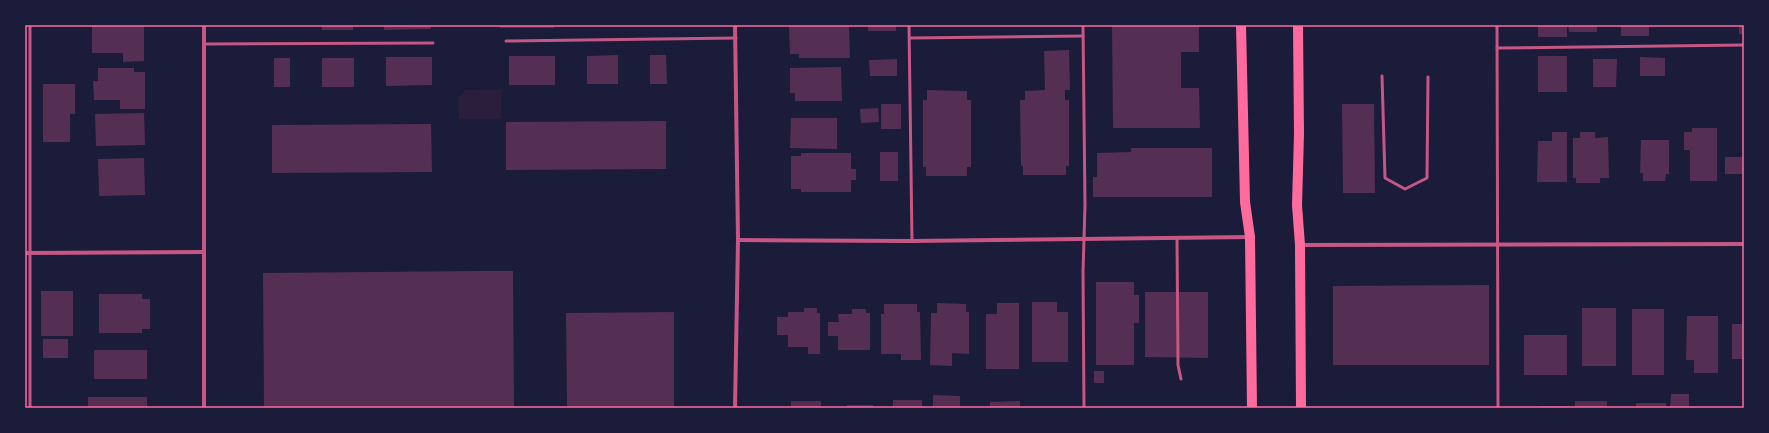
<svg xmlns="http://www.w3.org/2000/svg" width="1769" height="433" viewBox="0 0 1769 433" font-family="'Work Sans',sans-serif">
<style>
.green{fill:#2a1e3b}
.building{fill:#542f53}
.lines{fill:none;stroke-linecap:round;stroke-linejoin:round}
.service{stroke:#c65784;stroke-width:3}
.minor{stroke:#c65784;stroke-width:4}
.primary{stroke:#ff6b9d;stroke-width:10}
.neatline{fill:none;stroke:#ff6b9d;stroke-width:1.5}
</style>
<rect width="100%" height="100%" fill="#1b1b3a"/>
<polygon class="green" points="501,89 501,119 459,119 458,98 466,90"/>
<g class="building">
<polygon points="92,25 144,25 144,61 123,62 123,53 92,53"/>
<rect x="322" y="25" width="31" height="5"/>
<polygon points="384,25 431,25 431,29 384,30"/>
<rect x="500" y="25" width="54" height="3"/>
<rect x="586" y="25" width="31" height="1"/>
<polygon points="789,25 849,25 850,58 799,58 799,54 790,54"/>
<rect x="868" y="25" width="28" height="6"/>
<polygon points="1112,25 1199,25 1199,52 1181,52 1181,88 1199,88 1200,128 1113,128"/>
<rect x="1538" y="25" width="29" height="12"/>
<polygon points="1568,25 1597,25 1597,32 1569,32"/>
<rect x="1621" y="25" width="28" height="11"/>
<rect x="1739" y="25" width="5" height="9"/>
<polygon points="1069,50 1070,90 1065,90 1065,100 1069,100 1069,166 1066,166 1066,175 1023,175 1023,166 1021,166 1020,100 1025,100 1025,91 1045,90 1044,51"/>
<polygon points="618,55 618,84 587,84 587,56"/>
<polygon points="650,55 666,55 667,84 650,84"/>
<rect x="509" y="56" width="46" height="29"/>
<rect x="1538" y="56" width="29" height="36"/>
<polygon points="386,57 432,57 432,85 386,86"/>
<polygon points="1640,57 1665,58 1665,76 1640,76"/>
<rect x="274" y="58" width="16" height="29"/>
<rect x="322" y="58" width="32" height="29"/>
<polygon points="897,59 897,76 870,76 869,60"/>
<polygon points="1593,59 1617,59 1616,87 1593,87"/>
<polygon points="841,67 842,101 795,101 795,93 790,93 790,68"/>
<polygon points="98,68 134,68 134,72 145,72 145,109 120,109 120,100 94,100 93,81 98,81"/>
<polygon points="43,84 75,84 75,114 70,114 70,142 43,142"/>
<polygon points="927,90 967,91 967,100 971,100 971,167 967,167 967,176 926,176 926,167 923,167 923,100 927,100"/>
<rect x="881" y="104" width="20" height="25"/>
<polygon points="1342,104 1374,104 1375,193 1343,193"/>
<polygon points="878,108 879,122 861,123 860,109"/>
<polygon points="144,113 145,145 96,146 95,114"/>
<polygon points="791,118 837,118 837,149 790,148"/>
<polygon points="666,121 666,169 506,170 506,122"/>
<polygon points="431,124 432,172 272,173 272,125"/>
<polygon points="1692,128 1717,128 1717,181 1690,181 1690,150 1684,150 1684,132 1692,132"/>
<polygon points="1552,132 1567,132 1567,182 1537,182 1538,141 1552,141"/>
<polygon points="1580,132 1595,132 1595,138 1608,137 1609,178 1600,178 1600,183 1576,183 1576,178 1573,178 1573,138 1580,138"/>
<polygon points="1641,140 1669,140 1669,174 1666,174 1665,181 1643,181 1643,173 1640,173"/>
<polygon points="1131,148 1212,148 1212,197 1093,197 1093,177 1097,177 1097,153 1131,152"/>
<rect x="880" y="152" width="18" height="29"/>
<polygon points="801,153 851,153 851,169 856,169 856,180 851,180 851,192 801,192 801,189 791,189 791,156 801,156"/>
<rect x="1725" y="157" width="19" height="17"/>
<polygon points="144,158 145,195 99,196 98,159"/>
<polygon points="478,271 513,271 514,408 264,408 263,273"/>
<polygon points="1096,282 1134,282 1134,295 1139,295 1139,323 1134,323 1134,365 1096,365"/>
<polygon points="1489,285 1489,365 1333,365 1333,286"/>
<rect x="41" y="291" width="32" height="45"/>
<polygon points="1145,292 1208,292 1208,358 1145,357"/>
<polygon points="99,294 142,294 142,299 150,299 150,329 142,329 142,333 99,333"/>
<polygon points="1032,302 1057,302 1057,312 1068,312 1068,362 1032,362"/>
<polygon points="937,303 966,304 966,312 969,312 969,354 952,353 952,366 930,365 931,313 937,313"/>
<polygon points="997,303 1019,303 1019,369 986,369 986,314 997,314"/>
<polygon points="884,304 917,304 917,312 920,312 921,360 901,360 901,354 881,354 881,314 884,314"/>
<polygon points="804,308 817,308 817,313 820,313 820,354 808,354 808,347 788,347 788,335 777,335 777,317 788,317 788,312 804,312"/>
<rect x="1582" y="308" width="34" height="58"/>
<polygon points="852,309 866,309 866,313 870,313 870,350 838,350 838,336 828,336 828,322 839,322 838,314 852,314"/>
<rect x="1632" y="309" width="32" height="66"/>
<polygon points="674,312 674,408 567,408 566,313"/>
<polygon points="1687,316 1718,316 1718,373 1694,373 1694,360 1686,360"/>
<polygon points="1742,320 1744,320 1744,359 1732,359 1732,324 1742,324"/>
<rect x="1524" y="335" width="43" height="40"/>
<rect x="43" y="339" width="25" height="19"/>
<rect x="94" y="350" width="53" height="29"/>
<rect x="1094" y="371" width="10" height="12"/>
<polygon points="1671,394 1689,394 1689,408 1670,408"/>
<polygon points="933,395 960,396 960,408 933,408"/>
<rect x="88" y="397" width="59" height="11"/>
<rect x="893" y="400" width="29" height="8"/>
<rect x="791" y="401" width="30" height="7"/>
<polygon points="1020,401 1020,408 990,408 990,402"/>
<rect x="1575" y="401" width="32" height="7"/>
<rect x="1636" y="403" width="30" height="5"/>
<rect x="847" y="405" width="26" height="3"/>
<rect x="1540" y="406" width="30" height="2"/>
</g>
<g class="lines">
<g class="service">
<polyline points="909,25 912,241"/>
<polyline points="1083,25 1085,205 1083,272 1084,408"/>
<polyline points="1497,25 1498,408"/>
<polyline points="910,38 1083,36"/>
<polyline points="506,41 736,38"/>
<polyline points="204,44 433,43"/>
<polyline points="1497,48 1744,45"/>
<polyline points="1382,76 1385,178 1405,189 1427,178 1428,77"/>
<polyline points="1177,238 1178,365 1181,379"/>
<polyline points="30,408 30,25"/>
</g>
<g class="minor">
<polyline points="204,25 204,408"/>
<polyline points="738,240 912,241 1250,237"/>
<polyline points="1301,245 1744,244"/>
<polyline points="25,253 204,252"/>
<polyline points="735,408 738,240 735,25"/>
</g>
<g class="primary">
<polyline points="1241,25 1245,202 1250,237 1252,408"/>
<polyline points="1298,25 1299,134 1297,205 1300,245 1301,408"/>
</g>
</g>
<rect width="1769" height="433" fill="none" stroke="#1b1b3a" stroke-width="52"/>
<rect x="26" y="26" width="1717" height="381" class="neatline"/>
</svg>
